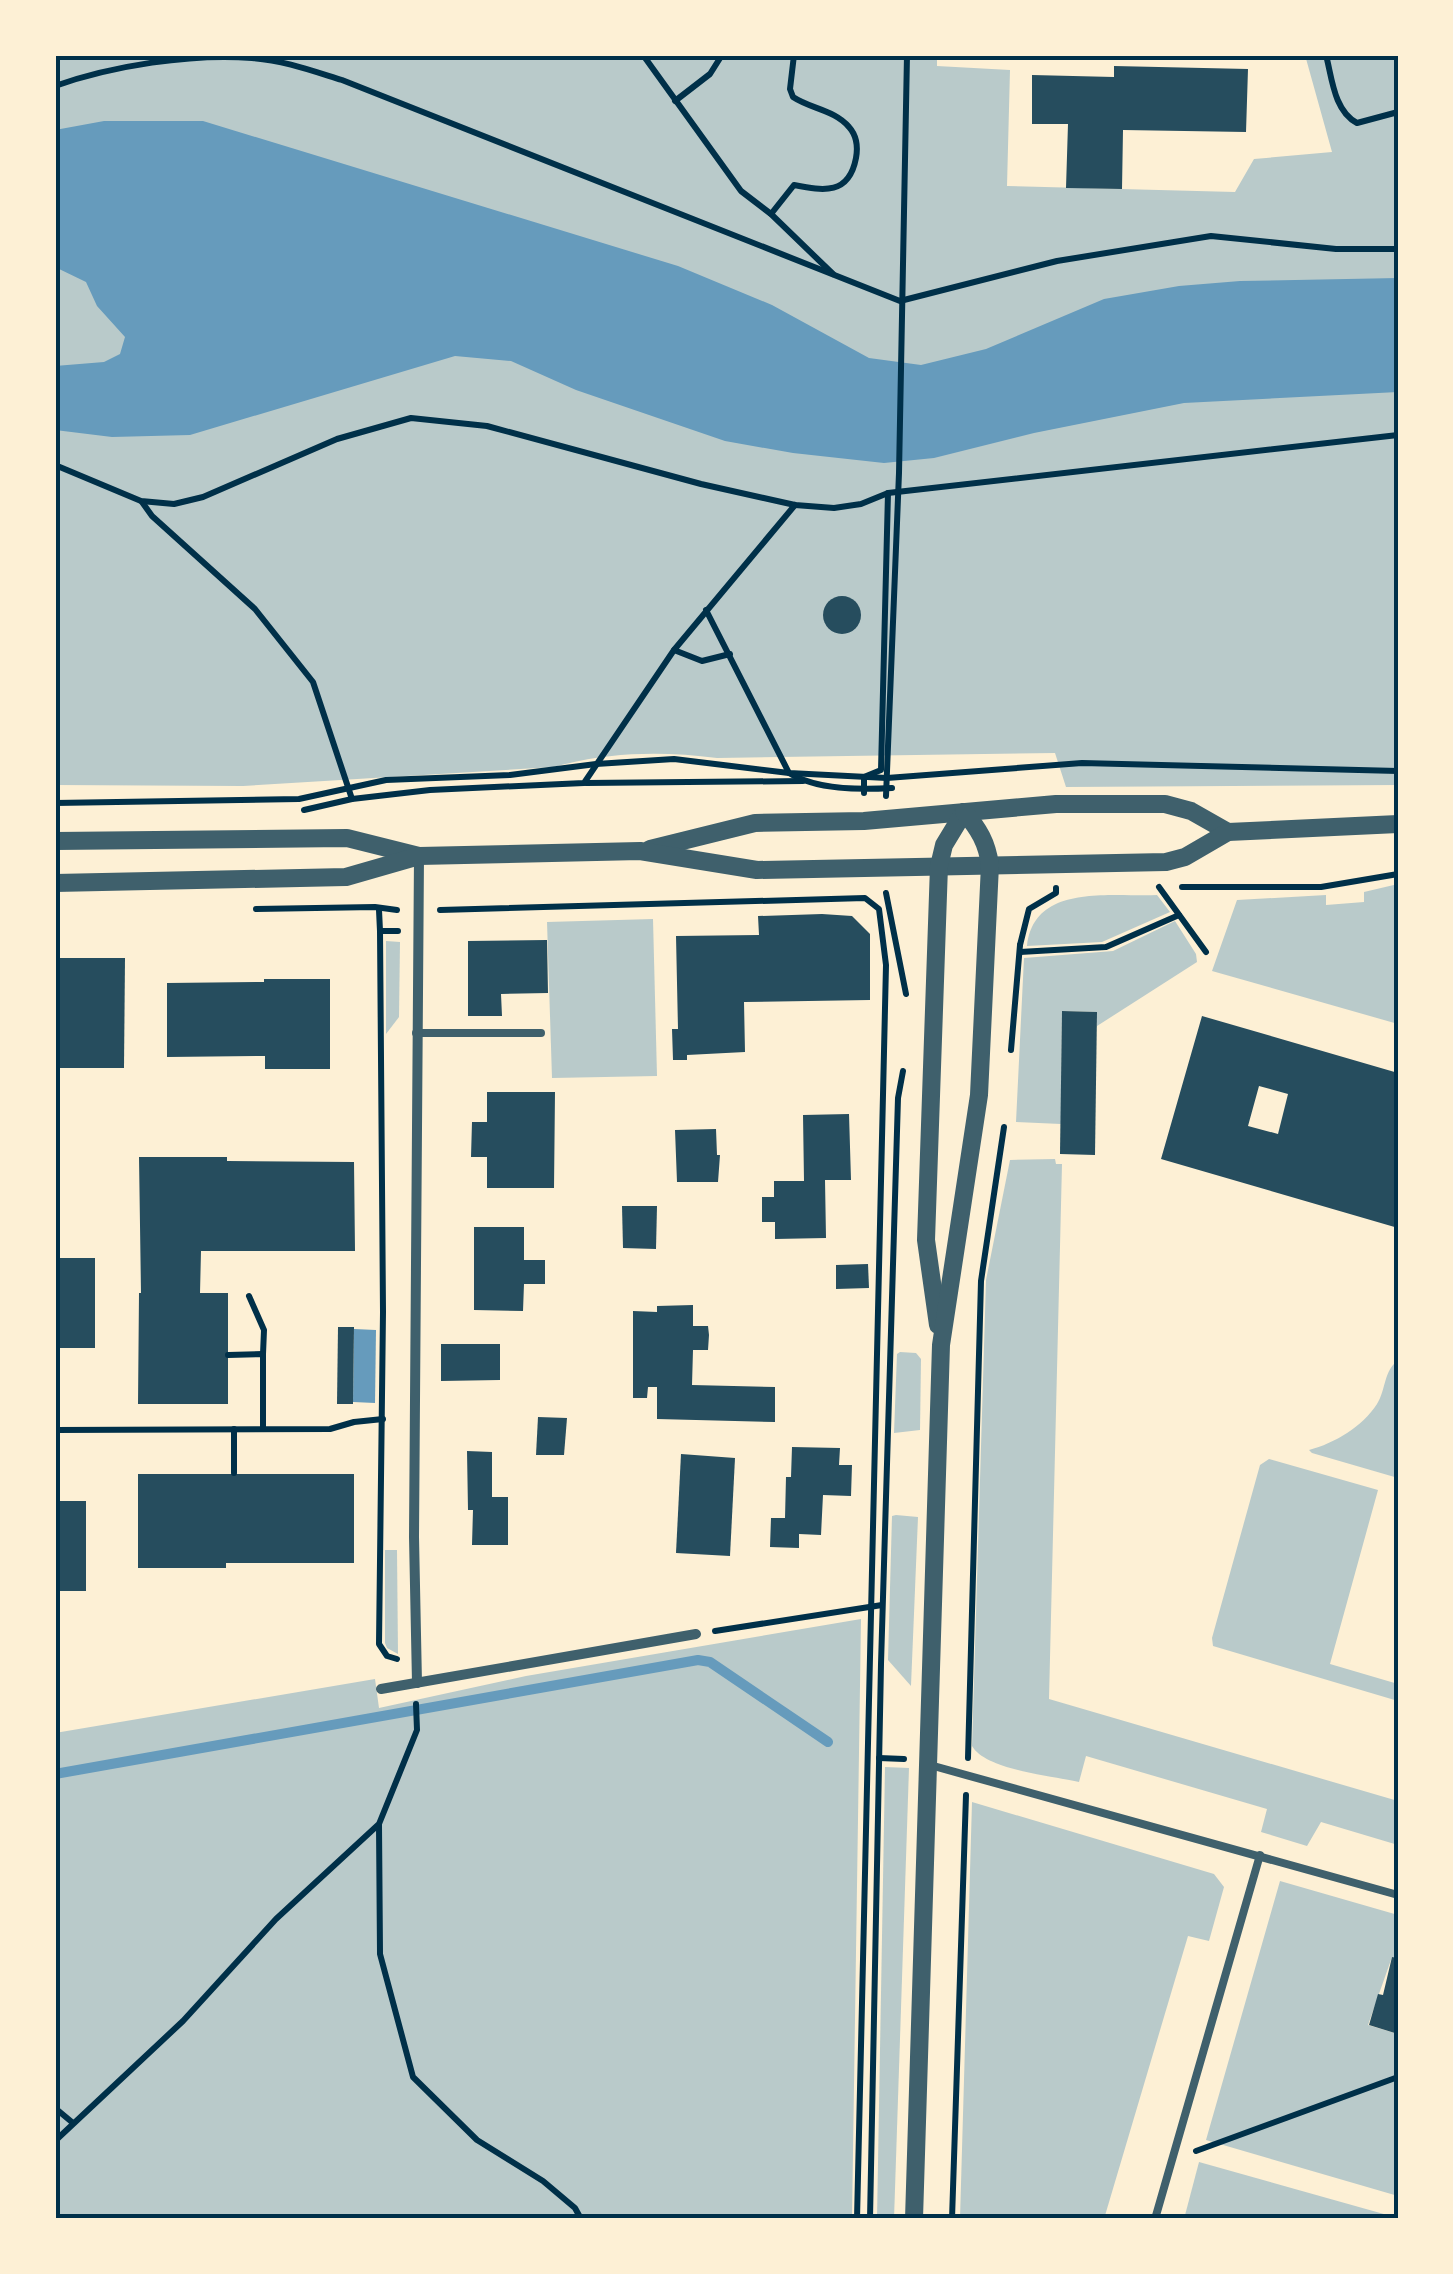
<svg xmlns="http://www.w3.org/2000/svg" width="1453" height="2274" viewBox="0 0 1453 2274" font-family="Commissioner,sans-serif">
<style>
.green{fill:#b9caca}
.water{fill:#669bbc}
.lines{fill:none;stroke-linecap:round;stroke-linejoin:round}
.stream{stroke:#669bbc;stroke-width:10}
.building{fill:#264d5e;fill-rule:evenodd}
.path{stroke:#003049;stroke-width:6}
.service{stroke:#3f606c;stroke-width:8}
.minor{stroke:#3f606c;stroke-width:10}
.tertiary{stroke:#3f606c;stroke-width:18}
.neatline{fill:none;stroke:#003049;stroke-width:4}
</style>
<rect width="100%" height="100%" fill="#fdf0d5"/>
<g class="green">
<path d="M55 55H937V66L1010 70 1007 186 1235 192 1254 159 1332 152 1305 55H1398V785L1066 787 1055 753 717 758C661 751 608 752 554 767L243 786 55 785Z"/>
<polygon points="1398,884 1398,1024 1212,971 1237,900 1326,895 1326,905 1364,902 1364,892"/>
<path d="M1157 895 1170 912 1102 942 1027 946C1034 883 1110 897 1157 895Z"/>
<polygon points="653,919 657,1076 552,1078 547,922"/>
<polygon points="1175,921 1196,954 1197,962 1097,1026 1096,1012 1062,1011 1061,1124 1016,1122 1024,958 1113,951"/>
<polygon points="386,941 400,942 399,1017 386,1034"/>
<path d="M1055 1159 1056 1164H1062L1049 1699 1398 1801V1845L1321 1822 1307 1846 1261 1832 1267 1809 1086 1756 1079 1782C1052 1776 986 1770 972 1746L986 1280 1010 1160Z"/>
<polygon points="900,1352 916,1353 921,1359 920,1430 894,1433 897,1354"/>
<path d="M1398 1361V1478L1312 1453 1309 1450C1335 1443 1362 1427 1377 1404 1386 1390 1384 1369 1398 1361Z"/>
<polygon points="1269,1459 1378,1490 1330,1664 1398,1684 1398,1701 1213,1646 1212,1638 1260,1465"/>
<polygon points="896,1515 918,1517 911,1686 888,1660 892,1516"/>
<polygon points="385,1550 397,1550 398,1654 387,1648 385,1643"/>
<polygon points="861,1619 852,2219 55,2219 55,1733 375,1679 379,1708 526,1676"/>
<polygon points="885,1767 909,1768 894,2219 877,2219"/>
<polygon points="972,1802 1214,1874 1224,1887 1209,1941 1188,1936 1104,2219 960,2219"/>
<polygon points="1280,1881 1398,1915 1398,1958 1392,1957 1368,2025 1398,2034 1398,2196 1206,2140"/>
<polygon points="1199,2162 1398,2218 1398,2219 1184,2219"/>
</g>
<g class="water">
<polygon points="104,121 203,121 678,266 772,305 869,358 921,365 986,349 1104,299 1179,286 1240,281 1398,278 1398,392 1184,403 1034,433 934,458 884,463 793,453 725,441 576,390 511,361 455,356 190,435 112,437 55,430 55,366 104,362 120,354 125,337 97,306 86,282 55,267 55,130"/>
<polygon points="354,1329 376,1330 375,1403 353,1402"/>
</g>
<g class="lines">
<polyline class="stream" points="55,1774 698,1660 710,1662 828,1742"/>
</g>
<g class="building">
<polygon points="1114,66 1248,69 1246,132 1123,130 1122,189 1066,188 1068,124 1032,124 1032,75 1114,77"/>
<circle cx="842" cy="615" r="19"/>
<polygon points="822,914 852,916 870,934 870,1000 744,1002 745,1052 687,1055 687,1060 673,1060 672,1029 678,1029 676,936 759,935 758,916"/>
<polygon points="547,940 548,993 501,994 502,1016 468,1016 468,941"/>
<polygon points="55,958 125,958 124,1068 55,1068"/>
<polygon points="264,979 330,979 330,1069 265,1069 265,1056 167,1057 167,983 264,982"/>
<polygon points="1062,1011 1097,1012 1095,1155 1060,1154"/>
<path d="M1202 1016 1398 1073V1228L1161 1159ZM1259 1086 1288 1094 1278 1134 1248 1126Z"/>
<polygon points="487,1092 555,1092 554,1188 487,1188 487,1157 471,1157 472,1122 487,1122"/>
<polygon points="849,1114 851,1180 825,1180 826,1238 775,1239 775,1222 762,1222 762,1197 774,1197 774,1181 804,1181 803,1115"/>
<polygon points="716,1129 717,1155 720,1155 718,1182 677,1182 675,1130"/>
<polygon points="139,1157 227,1157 227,1161 354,1162 355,1251 201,1251 200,1293 228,1293 228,1404 138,1404 139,1293 141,1293"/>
<polygon points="622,1206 657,1206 656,1249 623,1248"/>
<polygon points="474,1227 524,1227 524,1260 545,1260 545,1284 524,1284 523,1311 474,1310"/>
<rect x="55" y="1258" width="40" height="90"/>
<polygon points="868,1264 869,1288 836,1289 836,1265"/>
<polygon points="693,1305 693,1326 708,1326 709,1335 708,1350 693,1350 692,1385 775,1387 775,1422 657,1419 657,1387 648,1387 647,1398 633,1398 633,1311 657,1312 657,1306"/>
<polygon points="338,1327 354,1327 353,1404 337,1404"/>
<polygon points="441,1344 500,1344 500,1380 441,1381"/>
<polygon points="538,1417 567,1418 564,1455 536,1455"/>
<polygon points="792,1447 840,1448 839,1465 852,1465 851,1496 823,1495 821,1535 799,1534 799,1548 770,1547 771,1518 785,1518 786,1477 791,1477"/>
<polygon points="467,1451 492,1452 492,1497 508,1497 508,1545 472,1545 473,1510 468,1510"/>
<polygon points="681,1454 735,1458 730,1556 676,1553"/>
<polygon points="138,1474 354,1474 354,1563 226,1563 226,1568 138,1568"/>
<rect x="55" y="1501" width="31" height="90"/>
<polygon points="1392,1957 1398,1958 1398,2034 1369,2025 1378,1994 1383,1995"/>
</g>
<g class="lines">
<g class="path">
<polyline points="643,55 741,191 771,214 833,274"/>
<path d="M1326 55C1332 78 1334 111 1357 123L1398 112"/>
<path d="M55 86C111 66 192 53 252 58 283 60 313 71 342 80L900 301 1057 261 1211 236 1336 249H1398"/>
<polyline points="675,101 710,74 722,55"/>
<path d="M771 214 794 185C824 191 849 195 856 158 858 147 857 136 849 127 835 110 811 109 793 97L790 89 794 55"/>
<polyline points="55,465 141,501 174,504 203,497 337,439 411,418 487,426 701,484 795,505 834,508 861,504 888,493 1398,435"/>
<polyline points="142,502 152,516 255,609 313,682 352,799 304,810"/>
<path d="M706 610 789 773C817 790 859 790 892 788"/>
<polyline points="674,650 702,661 730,654"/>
<polyline points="586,783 803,781"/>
<polyline points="864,793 864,777 881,770 888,493"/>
<polyline points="886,796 899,473 907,55"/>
<polyline points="352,799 430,790 584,783 674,650 795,505"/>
<polyline points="55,803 299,799 386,780 510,775 596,764 674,759 789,773 887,778 1082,763 1398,771"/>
<polyline points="1159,887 1206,952"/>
<polyline points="1182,887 1321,887 1398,874"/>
<polyline points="886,893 906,994"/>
<polyline points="256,909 375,907 397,910"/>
<polyline points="379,910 380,931 398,931"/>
<polyline points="440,910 865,898 879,909 886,965 857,2219"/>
<polyline points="380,931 383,1312 379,1644 387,1656 397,1659"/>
<polyline points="1020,945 1029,909 1056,893 1056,888"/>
<polyline points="1020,952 1106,947 1179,915"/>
<polyline points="1011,1050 1020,945"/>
<polyline points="249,1296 264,1330 263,1354"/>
<polyline points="228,1355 263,1354 263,1429"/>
<polyline points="55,1430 330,1429 354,1422 383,1419"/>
<polyline points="234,1473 234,1429"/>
<polyline points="715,1631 882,1605"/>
<polyline points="879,1758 904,1759"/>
<polyline points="968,1758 981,1281 1004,1127"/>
<polyline points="379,1825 380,1954 413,2077 477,2140 543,2181 575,2208 581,2219"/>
<polyline points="55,2108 73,2123"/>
<polyline points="55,2141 183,2021 276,1919 379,1824 417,1730 416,1704"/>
<polyline points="1196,2151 1398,2077"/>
<polyline points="870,2219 881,1664 898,1098 903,1071"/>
<polyline points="952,2219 966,1795"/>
</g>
<g class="service">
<polyline points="416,1033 541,1033"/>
<polyline points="930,1765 1398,1895"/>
<polyline points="1155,2219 1260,1855"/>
</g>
<g class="minor">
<polyline points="417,1683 414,1537 419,856"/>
<polyline points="381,1689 696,1634"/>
</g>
<g class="tertiary">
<polyline points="55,841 347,838 419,856"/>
<polyline points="650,849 755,823 864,821 1056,804 1165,804 1191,811 1228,832"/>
<polyline points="55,883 346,877 419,856 640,851 757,870 1166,862 1185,857 1228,832 1398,824"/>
<polyline points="938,1325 926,1240 939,866 944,845 964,812"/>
<path d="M914 2219 941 1345 979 1095 990 865C987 843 979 829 964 812"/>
</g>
</g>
<rect width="1453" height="2274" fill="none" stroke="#fdf0d5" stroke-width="115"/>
<rect x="58" y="58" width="1338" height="2158" class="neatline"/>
</svg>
